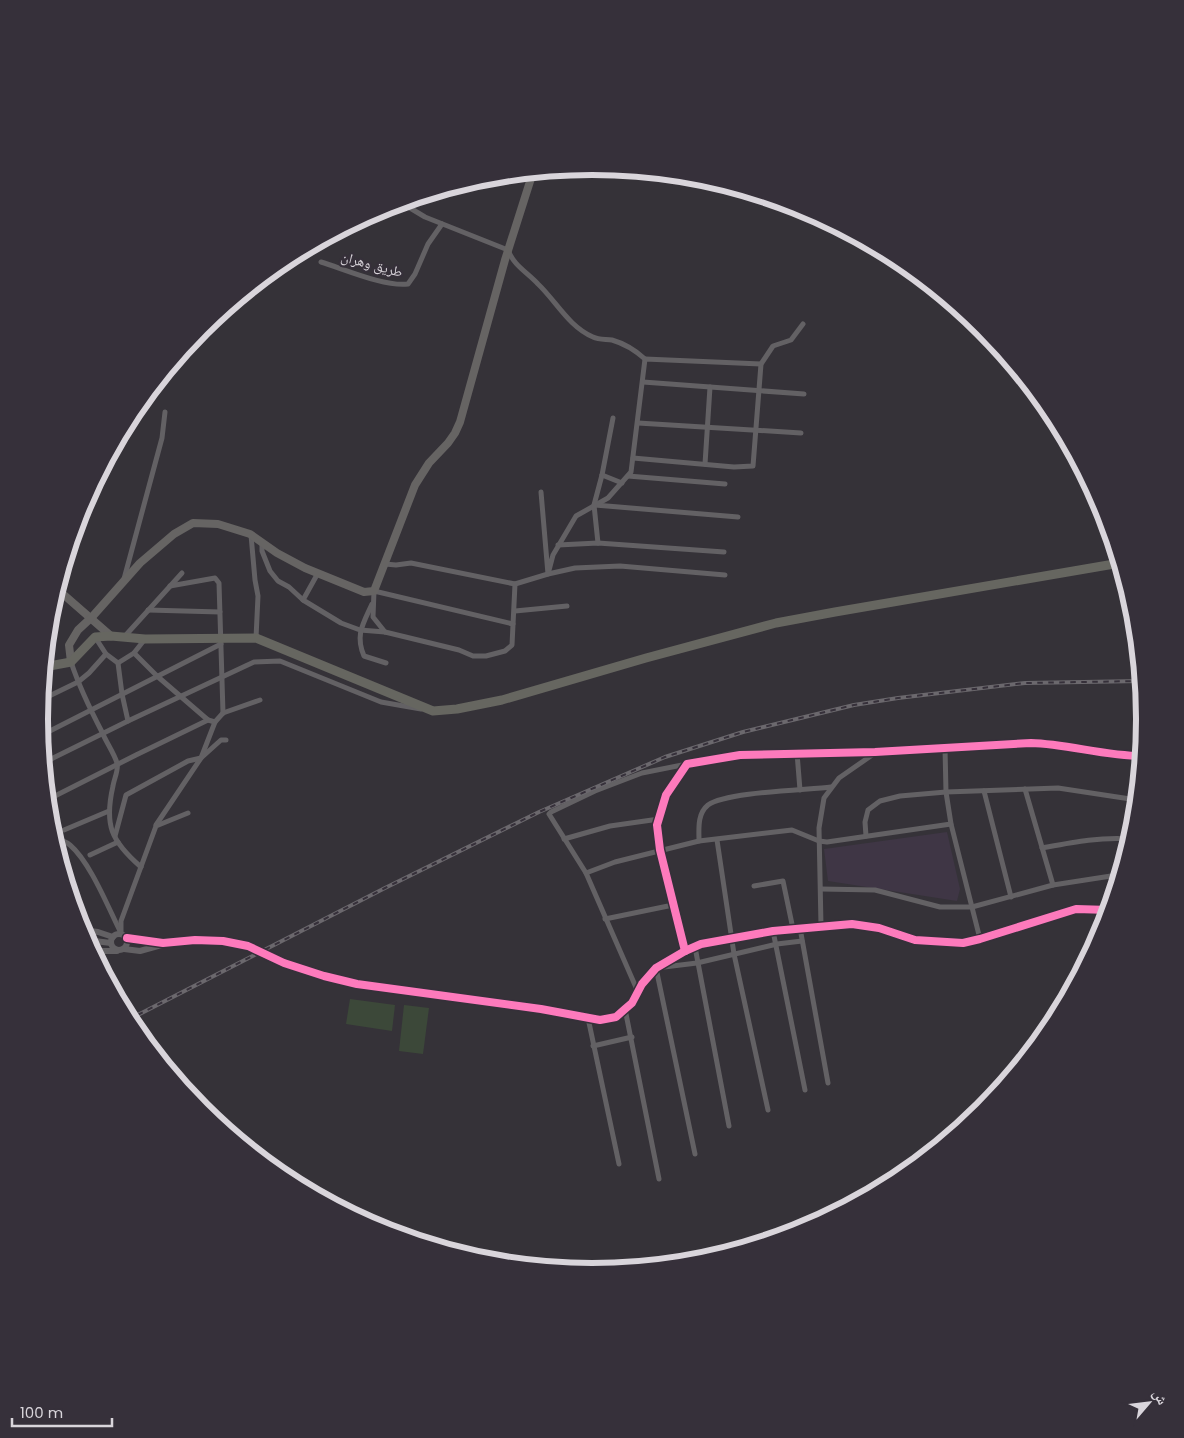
<svg xmlns="http://www.w3.org/2000/svg" width="1184" height="1438" viewBox="0 0 1184 1438" font-family="Poppins,'Noto Naskh Arabic',sans-serif">
<style>
.built{fill:#3f3645}
.green{fill:#3c4839}
.lines{fill:none;stroke-linecap:round;stroke-linejoin:round}
.minor{stroke:#636164;stroke-width:5}
.tertiary{stroke:#636164;stroke-width:6}
.secondary{stroke:#666463;stroke-width:8}
.primary{stroke:#666660;stroke-width:9}
.rail-casing{stroke:#6b686d;stroke-width:4}
.rail{stroke:#36303a;stroke-width:2;stroke-dasharray:5.5;stroke-linecap:butt}
.cycleway-casing{stroke:#36303a;stroke-width:11}
.cycleway{stroke:#fd7abc;stroke-width:8}
.labels{text-anchor:middle;stroke-width:4.5;stroke-linejoin:round;paint-order:stroke}
.street-label{font-size:14px;fill:#d9d5db;stroke:#36303a}
.rim{fill:none;stroke:#d9d5db;stroke-width:6}
</style>
<rect width="100%" height="100%" fill="#353238"/>
<polygon class="built" points="947,832 960,889 957,901 828,881 824,849"/>
<g class="green">
<polygon points="350,999 395,1005 392,1031 346,1024"/>
<polygon points="404,1005 429,1008 423,1054 399,1051"/>
</g>
<g class="lines">
<g class="minor">
<path d="M400 202 425 217 508 250C514 266 527 272 538 284 556 301 569 327 593 337 599 340 606 339 612 340 626 344 635 350 645 359"/>
<path d="M321 262C344 269 385 287 408 284L415 274 428 244 442 224"/>
<polyline points="643,382 804,394"/>
<polyline points="638,423 801,433"/>
<polyline points="633,458 734,467 753,466 761,364 773,346 791,340 803,324"/>
<polyline points="705,464 710,387"/>
<polyline points="602,475 622,483"/>
<polyline points="628,476 725,484"/>
<polyline points="541,492 548,574 553,555 576,516 608,498 631,472 645,359 761,364"/>
<polyline points="595,505 738,517"/>
<polyline points="251,535 255,580 258,596 256,638"/>
<polyline points="262,543 262,551 270,571 278,581 289,587 303,600"/>
<polyline points="598,543 594,505 602,475 613,418"/>
<polyline points="558,545 598,543 724,552"/>
<polyline points="385,564 396,565 411,563 515,584 548,574 575,568 620,566 725,575"/>
<polyline points="318,573 303,600 341,623 360,630 385,632 459,650 473,656 486,656 505,651 512,645 515,584"/>
<polyline points="124,579 162,438 165,412"/>
<polyline points="170,586 215,578 219,583 223,713"/>
<path d="M372 604C363 624 355 635 364 656L386 663"/>
<polyline points="148,610 220,612"/>
<polyline points="515,611 567,606"/>
<polyline points="385,632 373,617 374,591 513,624"/>
<polyline points="125,636 182,573"/>
<polyline points="95,637 106,654 118,663 134,653 145,639"/>
<polyline points="134,653 157,676 208,720"/>
<path d="M71 662C79 686 90 709 102 732 106 742 114 753 117 763 119 769 114 779 113 786 104 825 111 841 141 867"/>
<polyline points="118,663 122,694 128,721"/>
<polyline points="41,700 78,682 89,673 106,654"/>
<polyline points="40,736 221,644"/>
<polyline points="41,738 51,759"/>
<polyline points="945,748 946,792 951,824 980,939"/>
<polyline points="797,753 800,790"/>
<polyline points="43,763 128,721 254,662 280,661 381,702 421,709"/>
<polyline points="1025,789 1053,885"/>
<polyline points="984,791 1011,897"/>
<polyline points="47,800 136,755 208,720 215,722 223,713 260,700"/>
<polyline points="156,825 201,758 215,722"/>
<polyline points="64,830 109,811"/>
<polyline points="115,836 126,795 188,761 201,758 221,740 226,740"/>
<polyline points="866,836 865,822 868,810 880,801 900,796 946,792 1058,788 1137,800"/>
<path d="M52 837C59 839 65 841 70 845 90 862 108 907 120 931"/>
<polyline points="564,839 610,826 659,819"/>
<polyline points="717,840 734,954 768,1110"/>
<path d="M699 841C699 829 697 814 708 805 726 792 806 790 831 787"/>
<path d="M1042 848C1074 842 1098 837 1131 839"/>
<polyline points="90,855 118,842"/>
<polyline points="586,873 615,862 699,841 792,830 819,841 827,842 951,824"/>
<polyline points="754,886 783,881 793,929"/>
<polyline points="821,889 875,890 940,907 972,907 1053,885 1111,876 1119,878"/>
<polyline points="605,919 673,905"/>
<polyline points="821,926 819,828 824,798 839,778 875,753"/>
<polyline points="800,928 828,1083"/>
<polyline points="773,931 805,1090"/>
<polyline points="121,933 121,921 156,826 188,813"/>
<polyline points="695,947 729,1126"/>
<path d="M685 951 660 850 657 825 666 795 687 764 740 755 875 752 1031 743C1068 744 1104 756 1142 756"/>
<polyline points="638,992 586,873 549,814 551,812 595,791 642,773 687,764"/>
<polyline points="625,1009 659,1179"/>
<polyline points="588,1018 619,1164"/>
<polyline points="593,1046 632,1037"/>
<polyline points="695,1154 656,968 697,963 777,944 802,941"/>
</g>
<g class="tertiary">
<polyline points="81,930 98,932 113,937"/>
<circle cx="119" cy="942" r="8"/>
<polyline points="127,938 163,943 195,940 223,941 248,946 284,963 324,976 357,984 541,1009 600,1020 616,1017 625,1009 632,1003 642,984 656,968 685,951 701,944 773,931 852,924 879,928 915,940 963,943 980,939 1076,909 1109,910"/>
<polyline points="86,940 111,943"/>
<polyline points="124,949 140,951 165,944"/>
<polyline points="92,951 117,951"/>
</g>
<g class="secondary">
<polyline points="56,588 111,636"/>
<polyline points="71,662 69,645 78,630 92,617 140,563 174,534 193,523 218,524 250,534 277,553 305,568 364,592 374,591 415,485 429,463 448,443 455,433 460,422 505,260 533,172"/>
</g>
<polyline class="primary" points="44,667 71,662 95,637 111,636 145,639 256,638 433,711 457,709 502,700 646,658 776,623 835,612 1120,563"/>
<g class="rail-casing">
<polyline id="rail" points="128,1020 385,888 539,812 665,757 743,732 854,705 898,698 1025,683 1141,681"/>
</g>
<use href="#rail" class="rail"/>
<g class="cycleway-casing">
<g id="cycleway">
<polyline points="127,938 163,943 195,940 223,941 248,946 284,963 324,976 357,984 541,1009 600,1020 616,1017 625,1009 632,1003 642,984 656,968 685,951 701,944 773,931 852,924 879,928 915,940 963,943 980,939 1076,909 1109,910"/>
<path d="M685 951 660 850 657 825 666 795 687 764 740 755 875 752 1031 743C1068 744 1104 756 1142 756"/>
</g>
</g>
<use href="#cycleway" class="cycleway"/>
</g>
<g class="labels">
<g class="street-label">
<text transform="translate(372 264) rotate(15)" y="5">طريق وهران</text>
</g>
</g>
<path d="M0 0H1184V1438H0ZM48 719a544 544 0 1 1 1088 0a544 544 0 1 1-1088 0Z" fill="#36303a" fill-rule="evenodd"/>
<path class="rim" d="M48 719a544 544 0 1 1 1088 0a544 544 0 1 1-1088 0Z"/>
<g transform="translate(1149 1403) rotate(62)" stroke="#36303a" stroke-width="4" paint-order="stroke">
<path d="M0-4L9 19L0 12L-9 19Z" fill="#d9d5db"/>
<text y="-8" font-size="14" font-weight="bold" text-anchor="middle" fill="#d9d5db">ش</text>
</g>
<path d="M12 1418v8h100v-8" fill="none" stroke="#d9d5db" stroke-width="2.5"/>
<text x="20" y="1418" font-size="15" fill="#d9d5db" stroke="#36303a" stroke-width="4" paint-order="stroke">100 m</text>
</svg>
